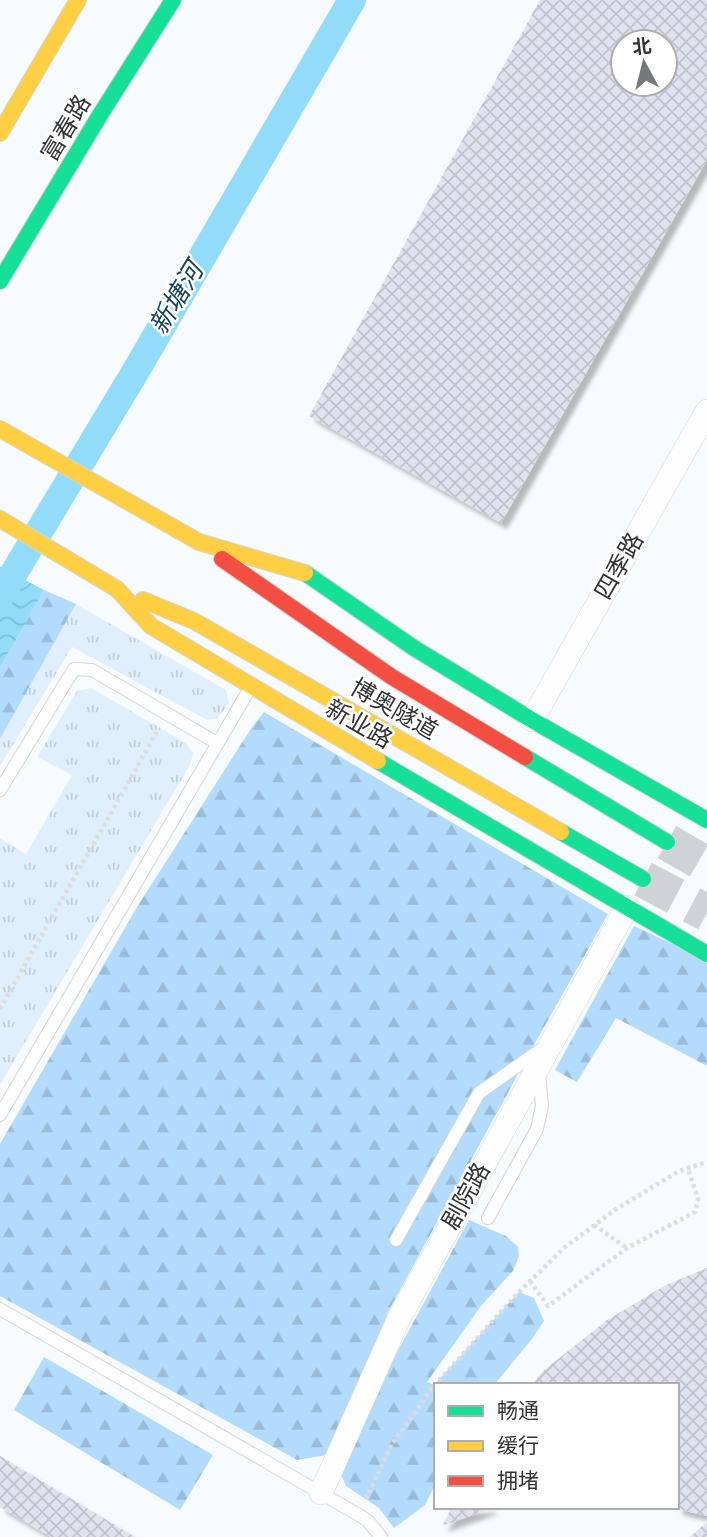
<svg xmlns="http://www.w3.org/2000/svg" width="707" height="1537" viewBox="0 0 707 1537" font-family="Raleway,'Noto Sans SC',sans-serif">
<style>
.grass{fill:url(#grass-tufts)}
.forest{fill:url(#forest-firs)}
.water{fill:url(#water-waves)}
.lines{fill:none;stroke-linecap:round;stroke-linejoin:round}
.canal{stroke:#92dcf9;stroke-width:28}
.building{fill:url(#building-cross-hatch);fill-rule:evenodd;filter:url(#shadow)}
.primary-tunnel{stroke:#d0d3d5;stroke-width:37;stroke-dasharray:37 18;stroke-linecap:butt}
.lane-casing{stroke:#d3d5d6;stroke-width:14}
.street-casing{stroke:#d3d5d6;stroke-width:24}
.fast-casing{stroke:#d3d5d6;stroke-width:18}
.slow-casing{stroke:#d3d5d6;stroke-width:18}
.jam-casing{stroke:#d3d5d6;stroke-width:18}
.path{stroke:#ddddde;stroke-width:4.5;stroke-dasharray:3.5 3.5;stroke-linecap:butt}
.lane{stroke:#fefeff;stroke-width:12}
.street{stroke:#fefeff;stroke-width:23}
.fast{stroke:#16e098;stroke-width:16}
.slow{stroke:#ffcf43;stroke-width:16}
.jam{stroke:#f24e42;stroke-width:16}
.labels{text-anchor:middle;stroke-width:5;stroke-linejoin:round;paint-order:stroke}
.street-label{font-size:24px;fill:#313234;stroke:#fff}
.water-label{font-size:26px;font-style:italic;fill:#154354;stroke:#fff}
</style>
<defs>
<pattern id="grass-tufts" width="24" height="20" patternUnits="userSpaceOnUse" patternTransform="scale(1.75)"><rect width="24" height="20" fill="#e0effd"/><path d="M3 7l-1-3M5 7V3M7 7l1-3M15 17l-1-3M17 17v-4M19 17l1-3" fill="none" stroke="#c1cdd9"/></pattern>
<pattern id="forest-firs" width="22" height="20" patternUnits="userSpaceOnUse" patternTransform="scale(1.75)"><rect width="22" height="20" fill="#b3dbfd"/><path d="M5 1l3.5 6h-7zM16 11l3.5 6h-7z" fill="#9abcd9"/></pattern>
<pattern id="water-waves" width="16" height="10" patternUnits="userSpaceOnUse" patternTransform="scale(1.75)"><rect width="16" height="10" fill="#92dcf9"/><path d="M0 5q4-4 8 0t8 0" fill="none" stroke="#7ebdd6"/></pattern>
<pattern id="building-cross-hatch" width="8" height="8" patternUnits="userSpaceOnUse" patternTransform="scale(1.75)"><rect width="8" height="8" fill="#e1e2ef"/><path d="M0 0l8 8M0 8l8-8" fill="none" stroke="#c2c2ce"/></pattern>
<filter id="shadow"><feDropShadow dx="6" dy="6" stdDeviation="2" flood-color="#0004"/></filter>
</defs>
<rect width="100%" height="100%" fill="#f8fbfd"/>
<g class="grass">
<polygon points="74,603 226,690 229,703 217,719 207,720 72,647 0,766 0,739 71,613"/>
<polygon points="91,688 186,743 193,753 190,765 0,1085 0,838 26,854 72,775 37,757 77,691"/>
</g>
<g class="forest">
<polygon points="44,590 76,604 0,739 0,668"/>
<polygon points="264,712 608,914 534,1045 388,1312 339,1453 297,1460 0,1296 0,1144 137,907 252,727"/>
<polygon points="634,926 707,960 707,1066 616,1018 577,1082 555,1070"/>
<polygon points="469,1220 506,1236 518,1247 519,1256 513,1271 481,1306 427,1382 434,1385 519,1292 534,1298 544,1321 532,1339 494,1385 436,1385 436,1483 425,1505 394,1528 379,1508 346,1486 341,1474 396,1354"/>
<polygon points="44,1357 213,1455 180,1510 14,1410"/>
</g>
<polygon class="water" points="0,567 44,590 0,668"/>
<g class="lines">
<polyline class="canal" points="0,596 134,374 352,0"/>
</g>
<g class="building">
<path d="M540 0H707V160L501 523 309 416ZM623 42H665V84H623Z"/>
<polygon points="707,1268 707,1516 677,1509 677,1385 532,1385 543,1371 607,1320 666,1285"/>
<polygon points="0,1456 135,1537 51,1537 0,1507"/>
<polygon points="452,1507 492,1507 492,1508 442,1526"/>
<polygon points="707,1522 707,1537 690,1537"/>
</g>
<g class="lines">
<g class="primary-tunnel">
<polyline points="667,842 707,865"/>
<polyline points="643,879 707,913"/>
</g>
<g class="lane-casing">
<g id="lane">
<polyline points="0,790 74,669 92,670 217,743"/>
<polyline points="0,1115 249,690"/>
<polyline points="488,1218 537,1129 542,1106 539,1073"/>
<polyline points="396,1240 479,1093 543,1048"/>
<polyline points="0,1309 359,1515 368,1521 381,1537"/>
</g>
</g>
<g class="street-casing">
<g id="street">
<polyline points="532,720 707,411"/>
<polyline points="321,1493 399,1318 627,907"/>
</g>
</g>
<g class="fast-casing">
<g id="fast">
<polyline points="0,281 100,115 173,0"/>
<polyline points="305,573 414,648 532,720 707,820"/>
<polyline points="525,757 667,842"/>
<polyline points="378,761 707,954"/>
<polyline points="561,832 643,879"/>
</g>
</g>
<g class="slow-casing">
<g id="slow">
<polyline points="0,133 78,0"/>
<polyline points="0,429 199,542 305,573"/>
<polyline points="0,519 117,589 151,626 378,761"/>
<polyline points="143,600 194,621 561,832"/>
</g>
</g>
<g class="jam-casing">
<polyline id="jam" points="222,559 392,677 525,757"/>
</g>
<g class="path">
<polyline points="0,1009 158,730"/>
<polyline points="594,1225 627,1248"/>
<polyline points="530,1281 548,1306 627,1248 695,1212 698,1199 688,1169"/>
<polyline points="366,1499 392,1444 434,1386 519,1292 565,1247 615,1210 679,1171 707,1162"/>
</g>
<use href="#lane" class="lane"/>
<use href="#street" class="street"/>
<use href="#fast" class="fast"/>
<use href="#slow" class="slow"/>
<use href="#jam" class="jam"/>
</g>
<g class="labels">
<g class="street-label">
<text transform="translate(66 128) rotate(-59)" y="8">富春路</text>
<text transform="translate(619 566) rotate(-60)" y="8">四季路</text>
<text transform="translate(394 709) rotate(30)" y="8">博奥隧道</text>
<text transform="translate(359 724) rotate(30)" y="8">新业路</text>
<text transform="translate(466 1196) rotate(-61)" y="8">剧院路</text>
</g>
<g class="water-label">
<text transform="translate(176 298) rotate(-59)" y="9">新塘河</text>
</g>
</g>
<rect x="434" y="1383" width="245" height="126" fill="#ffffff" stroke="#adadae" stroke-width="2"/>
<rect x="448" y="1406" width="35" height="10" fill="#16e098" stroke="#adadae" stroke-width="2"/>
<text x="497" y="1418" font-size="21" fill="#313234">畅通</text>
<rect x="448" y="1441" width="35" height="10" fill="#ffcf43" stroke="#adadae" stroke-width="2"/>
<text x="497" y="1453" font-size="21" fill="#313234">缓行</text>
<rect x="448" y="1476" width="35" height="10" fill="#f24e42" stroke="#adadae" stroke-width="2"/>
<text x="497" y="1488" font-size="21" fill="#313234">拥堵</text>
<g transform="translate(644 63) rotate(353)"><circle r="33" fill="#ffffff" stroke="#adadae" stroke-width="2"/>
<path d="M0-5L12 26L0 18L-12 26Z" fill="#77787a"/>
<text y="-10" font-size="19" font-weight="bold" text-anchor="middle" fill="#313234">北</text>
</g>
</svg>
